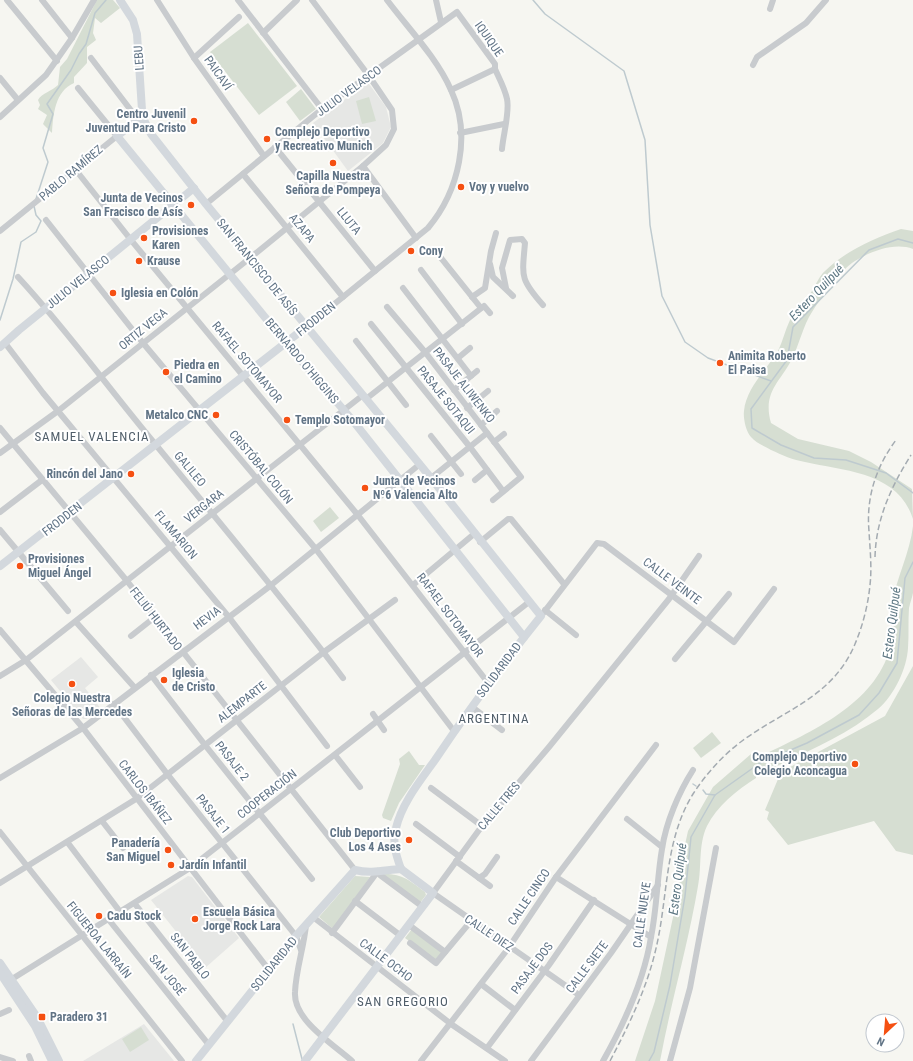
<svg xmlns="http://www.w3.org/2000/svg" width="913" height="1061" viewBox="0 0 913 1061" font-family="'Roboto Condensed',sans-serif">
<style>
.built{fill:#e6e7e5}
.green{fill:#d6ded2}
.lines{fill:none;stroke-linecap:round;stroke-linejoin:round}
.stream{stroke:#becacf;stroke-width:1.5}
.minor{stroke:#c8cbce;stroke-width:6}
.major{stroke:#d3d8dd;stroke-width:8}
.rail{stroke:#a4abb1;stroke-width:1.5;stroke-dasharray:6 3;stroke-linecap:butt}
.poi-dot{fill:#f55012;stroke:#fff;stroke-width:1.5}
.labels{text-anchor:middle;stroke-width:4;stroke-linejoin:round;paint-order:stroke}
.street-label{font-size:12px;fill:#617486;stroke:#fff}
.poi-label{font-size:12px;font-weight:bold;fill:#617486;stroke:#fff;text-anchor:start}
.water-label{font-size:13px;font-style:italic;fill:#5d7783;stroke:#fff}
.neighbourhood-label{font-size:13px;letter-spacing:1px;fill:#505e6a;stroke:#fff}
</style>
<rect width="100%" height="100%" fill="#f6f6f1"/>
<g class="built">
<polygon points="367,83 369,84 386,107 391,127 383,143 348,171 313,123"/>
<polygon points="81,657 98,677 85,688 101,709 86,719 83,719 51,680"/>
<polygon points="188,876 192,877 239,938 205,968 151,900"/>
<polygon points="144,1024 174,1061 83,1061"/>
</g>
<g class="green">
<path d="M97 0H113L120 8 101 23 95 18 93 33 96 40 87 47V63L74 77V83C55 91 53 115 52 133L43 124 47 115 38 109 40 105 38 100C42 93 52 91 58 85L60 67 67 59Z"/>
<polygon points="248,23 297,86 259,115 210,52"/>
<polygon points="301,89 316,109 300,121 286,102"/>
<polygon points="369,97 376,121 362,124 356,101"/>
<path d="M901 229 913 231V249C895 242 871 251 855 261 841 269 821 298 812 312 803 326 800 342 793 357 781 382 762 391 771 423L798 439 849 451 871 462 912 489 913 519C898 472 845 471 805 462 793 460 782 455 771 450 764 446 756 443 751 437 746 432 743 418 744 411 746 388 767 369 778 351 783 341 785 330 790 320 795 309 805 301 812 291 816 285 819 276 825 271 845 251 875 238 901 229Z"/>
<polygon points="330,507 339,518 321,532 313,521"/>
<path d="M913 526C913 548 913 572 913 593 912 598 910 603 909 608 908 621 909 635 908 648 907 668 894 696 878 709 844 738 796 756 756 776V778C737 790 717 806 707 826 698 845 702 867 698 886 688 945 671 1002 660 1061H635L655 1001 675 908 681 863 688 831 713 787 751 754 753 760C803 735 874 708 890 648 894 634 888 617 892 603 897 577 910 552 913 526Z"/>
<polygon points="913,666 913,855 896,851 874,821 788,845 767,819 769,812 765,810 781,772 885,716"/>
<polygon points="712,732 721,743 701,758 693,748"/>
<polygon points="409,751 419,765 425,765 399,803 391,821 383,818 382,815 400,764 399,759"/>
<path d="M381 874C402 873 409 880 425 892L426 895 420 903Z"/>
<polygon points="355,876 370,877 333,929 319,917"/>
<polygon points="412,929 443,952 437,961 405,938"/>
<polygon points="141,1027 149,1040 130,1052 122,1039"/>
</g>
<g class="lines">
<g class="stream">
<polyline points="533,0 545,14 624,71 645,140 650,225 662,296 685,342 708,358 771,381"/>
<polyline points="36,199 48,162 43,148 53,114 47,104 71,70 79,54 86,44 95,13 106,0"/>
<polyline points="913,243 898,239 869,250 793,327 787,360 751,409 752,428 781,445 814,458 846,460 886,473 913,493"/>
<polyline points="0,320 13,279 21,242 36,232 41,221 36,215 34,206"/>
<polyline points="693,784 696,786"/>
<polyline points="703,790 706,794 715,795"/>
<polyline points="293,1024 302,1059"/>
<polyline points="649,1061 654,1052 670,985 685,896 691,837 715,795 760,763 807,743 859,715 879,693 897,663 905,578 913,562"/>
</g>
<g class="minor">
<polyline points="7,0 57,61"/>
<polyline points="42,0 72,38"/>
<polyline points="157,0 194,58 264,156"/>
<polyline points="238,0 322,109"/>
<polyline points="436,0 441,22"/>
<polyline points="770,9 773,0"/>
<polyline points="263,33 297,0"/>
<polyline points="91,58 136,117 139,119"/>
<polyline points="194,58 239,17"/>
<polyline points="753,65 757,57 806,23 826,0"/>
<polyline points="0,78 18,100"/>
<polyline points="451,90 495,69"/>
<polyline points="0,117 46,75 72,38 94,0"/>
<polyline points="460,133 504,124"/>
<polyline points="275,147 375,271"/>
<polyline points="363,166 416,238"/>
<polyline points="75,169 131,240 357,514 489,684"/>
<polyline points="243,174 343,297"/>
<path d="M206 204 322 109 457 12 495 64V69C499 78 505 89 507 99 510 111 503 136 502 149"/>
<polyline points="46,220 143,343 315,548 454,731"/>
<polyline points="0,231 117,136 78,88"/>
<polyline points="437,253 481,308"/>
<polyline points="490,264 493,277 513,296"/>
<polyline points="421,270 462,324"/>
<path d="M18 277C67 330 109 389 156 445 219 522 283 598 343 678"/>
<polyline points="403,288 471,376"/>
<path d="M506 288 502 268 510 240 522 239 525 243C522 277 520 279 543 305"/>
<polyline points="472,297 485,288 491,251 496,233"/>
<polyline points="387,307 425,352 521,477 493,500"/>
<polyline points="371,324 470,447 503,491"/>
<path d="M306 327 428 228C459 191 472 135 451 90 437 58 408 28 387 0"/>
<polyline points="356,341 406,405"/>
<polyline points="5,343 43,393 228,616 327,746"/>
<polyline points="458,358 470,348"/>
<polyline points="454,390 477,371"/>
<polyline points="366,399 484,306 490,313"/>
<polyline points="467,408 488,391"/>
<polyline points="481,425 497,411"/>
<polyline points="0,428 127,581 355,870"/>
<polyline points="431,436 461,474"/>
<polyline points="494,442 504,434"/>
<polyline points="0,453 58,411 250,258 363,166 386,145 394,129 392,110 369,76 312,0"/>
<polyline points="431,478 487,433"/>
<polyline points="475,480 487,470"/>
<polyline points="0,512 42,480"/>
<polyline points="0,530 68,611"/>
<polyline points="480,542 508,519 511,519 564,584"/>
<polyline points="413,585 474,534"/>
<polyline points="545,610 576,635"/>
<polyline points="541,616 597,543 604,544 734,642 774,589"/>
<polyline points="76,622 135,688"/>
<polyline points="0,630 83,728 269,970"/>
<polyline points="131,636 155,617"/>
<polyline points="675,659 729,594"/>
<polyline points="151,675 205,745 312,879"/>
<polyline points="0,676 26,660 363,395"/>
<polyline points="114,704 168,775 296,936 301,950"/>
<polyline points="472,707 502,730"/>
<polyline points="373,714 384,730"/>
<polyline points="335,755 360,787"/>
<polyline points="0,778 83,728 270,586 420,464"/>
<polyline points="431,788 482,826"/>
<polyline points="627,819 662,847"/>
<polyline points="102,821 123,848"/>
<polyline points="416,824 460,857"/>
<polyline points="0,832 182,1061"/>
<polyline points="68,843 121,913"/>
<polyline points="456,861 490,886"/>
<polyline points="556,877 651,937"/>
<polyline points="479,878 485,874 497,857"/>
<polyline points="0,883 136,799 324,652 395,600"/>
<polyline points="355,901 401,936"/>
<polyline points="135,904 228,1022"/>
<polyline points="313,917 451,1024 505,1061"/>
<polyline points="109,920 209,1045"/>
<path d="M306 925C304 947 296 969 295 992 293 1020 333 1044 352 1061"/>
<polyline points="409,925 445,952"/>
<polyline points="332,933 378,871 380,875 423,907"/>
<polyline points="410,943 436,963 471,921"/>
<polyline points="11,984 12,979 190,868 529,602"/>
<polyline points="481,984 515,1010"/>
<polyline points="579,995 433,893 482,826 549,747 669,599 699,556"/>
<polyline points="0,1014 9,1010"/>
<polyline points="487,1048 549,965 594,900"/>
<polyline points="29,1056 31,1061"/>
<polyline points="0,1057 13,1061"/>
<polyline points="421,1061 507,950 556,877 656,745"/>
<polyline points="531,1061 611,953 658,885"/>
<path d="M603 1061C625 1022 644 981 651 937 657 908 657 878 662 849 666 822 679 792 693 770"/>
<polyline points="670,1061 690,988 716,848"/>
</g>
<g class="major">
<path d="M120 0 133 20 137 34 142 110 144 120 151 134 206 204 431 478 541 616C504 662 468 711 435 760 420 781 402 803 396 828 392 843 396 855 401 869"/>
<polyline points="144,120 139,119 117,136 286,343 354,422 524,637"/>
<polyline points="0,347 19,330 194,188"/>
<polyline points="0,566 306,327"/>
<polyline points="0,963 37,1017 59,1061"/>
<polyline points="0,973 35,1026 52,1061"/>
<path d="M196 1061 296 936 355 870C371 874 385 870 401 869"/>
<polyline points="305,1061 433,893 401,869"/>
</g>
<g class="rail">
<path d="M875 557C876 519 891 487 911 455"/>
<path d="M610 1061C630 1023 648 986 657 944 668 894 665 839 693 794 706 774 723 755 742 741 784 710 833 697 855 644 863 625 868 605 870 585 872 567 870 549 869 531 866 497 876 467 896 440"/>
</g>
</g>
<g class="poi-dot">
<circle cx="194" cy="121" r="4"/>
<circle cx="267" cy="139" r="4"/>
<circle cx="333" cy="163" r="4"/>
<circle cx="461" cy="187" r="4"/>
<circle cx="191" cy="205" r="4"/>
<circle cx="144" cy="238" r="4"/>
<circle cx="411" cy="251" r="4"/>
<circle cx="139" cy="261" r="4"/>
<circle cx="113" cy="293" r="4"/>
<circle cx="720" cy="363" r="4"/>
<circle cx="166" cy="372" r="4"/>
<circle cx="216" cy="415" r="4"/>
<circle cx="287" cy="420" r="4"/>
<circle cx="131" cy="474" r="4"/>
<circle cx="365" cy="488" r="4"/>
<circle cx="20" cy="566" r="4"/>
<circle cx="164" cy="680" r="4"/>
<circle cx="72" cy="684" r="4"/>
<circle cx="855" cy="764" r="4"/>
<circle cx="409" cy="840" r="4"/>
<circle cx="168" cy="850" r="4"/>
<circle cx="171" cy="865" r="4"/>
<circle cx="99" cy="916" r="4"/>
<circle cx="195" cy="919" r="4"/>
<rect x="38" y="1013" width="8" height="8" rx="2"/>
</g>
<g class="labels">
<g class="street-label">
<text transform="translate(489 39) rotate(55)" y="4">IQUIQUE</text>
<text transform="translate(139 58) rotate(-94)" y="4">LEBU</text>
<text transform="translate(218 73) rotate(55)" y="4">PAICAVÍ</text>
<text transform="translate(349 91) rotate(-36)" y="4">JULIO VELASCO</text>
<text transform="translate(71 173) rotate(-40)" y="4">PABLO RAMÍREZ</text>
<text transform="translate(349 221) rotate(51)" y="4">LLUTA</text>
<text transform="translate(302 228) rotate(51)" y="4">AZAPA</text>
<text transform="translate(257 267) rotate(51)" y="4">SAN FRANCISCO DE ASÍS</text>
<text transform="translate(78 282) rotate(-39)" y="4">JULIO VELASCO</text>
<text transform="translate(316 319) rotate(-39)" y="4">FRODDEN</text>
<text transform="translate(143 329) rotate(-39)" y="4">ORTIZ VEGA</text>
<text transform="translate(302 361) rotate(50)" y="4">BERNARDO O'HIGGINS</text>
<text transform="translate(247 362) rotate(50)" y="4">RAFAEL SOTOMAYOR</text>
<text transform="translate(464 385) rotate(52)" y="4">PASAJE ALIWENKO</text>
<text transform="translate(446 400) rotate(51)" y="4">PASAJE SOTAQUI</text>
<text transform="translate(261 467) rotate(50)" y="4">CRISTÓBAL COLÓN</text>
<text transform="translate(190 469) rotate(50)" y="4">GALILEO</text>
<text transform="translate(204 506) rotate(-38)" y="4">VERGARA</text>
<text transform="translate(62 519) rotate(-38)" y="4">FRODDEN</text>
<text transform="translate(176 535) rotate(50)" y="4">FLAMARION</text>
<text transform="translate(672 581) rotate(37)" y="4">CALLE VEINTE</text>
<text transform="translate(450 615) rotate(53)" y="4">RAFAEL SOTOMAYOR</text>
<text transform="translate(207 618) rotate(-37)" y="4">HEVIA</text>
<text transform="translate(156 619) rotate(52)" y="4">FELIÚ HURTADO</text>
<text transform="translate(499 670) rotate(-53)" y="4">SOLIDARIDAD</text>
<text transform="translate(242 702) rotate(-38)" y="4">ALEMPARTE</text>
<text transform="translate(232 761) rotate(52)" y="4">PASAJE 2</text>
<text transform="translate(145 792) rotate(52)" y="4">CARLOS IBÁÑEZ</text>
<text transform="translate(267 794) rotate(-38)" y="4">COOPERACIÓN</text>
<text transform="translate(499 806) rotate(-50)" y="4">CALLE TRES</text>
<text transform="translate(213 814) rotate(52)" y="4">PASAJE 1</text>
<text transform="translate(529 897) rotate(-56)" y="4">CALLE CINCO</text>
<text transform="translate(642 915) rotate(-82)" y="4">CALLE NUEVE</text>
<text transform="translate(489 933) rotate(34)" y="4">CALLE DIEZ</text>
<text transform="translate(99 940) rotate(51)" y="4">FIGUEROA LARRAÍN</text>
<text transform="translate(190 956) rotate(52)" y="4">SAN PABLO</text>
<text transform="translate(386 960) rotate(37)" y="4">CALLE OCHO</text>
<text transform="translate(274 964) rotate(-51)" y="4">SOLIDARIDAD</text>
<text transform="translate(587 967) rotate(-53)" y="4">CALLE SIETE</text>
<text transform="translate(532 968) rotate(-53)" y="4">PASAJE DOS</text>
<text transform="translate(167 975) rotate(51)" y="4">SAN JOSÉ</text>
</g>
<g class="poi-label">
<text x="186" y="118" text-anchor="end">Centro Juvenil<tspan x="186" dy="14">Juventud Para Cristo</tspan></text>
<text x="275" y="136">Complejo Deportivo<tspan x="275" dy="14">y Recreativo Munich</tspan></text>
<text x="333" y="180" text-anchor="middle">Capilla Nuestra<tspan x="333" dy="14">Señora de Pompeya</tspan></text>
<text x="469" y="191">Voy y vuelvo</text>
<text x="183" y="202" text-anchor="end">Junta de Vecinos<tspan x="183" dy="14">San Fracisco de Asís</tspan></text>
<text x="152" y="235">Provisiones<tspan x="152" dy="14">Karen</tspan></text>
<text x="419" y="255">Cony</text>
<text x="147" y="265">Krause</text>
<text x="121" y="297">Iglesia en Colón</text>
<text x="728" y="360">Animita Roberto<tspan x="728" dy="14">El Paisa</tspan></text>
<text x="174" y="369">Piedra en<tspan x="174" dy="14">el Camino</tspan></text>
<text x="208" y="419" text-anchor="end">Metalco CNC</text>
<text x="295" y="424">Templo Sotomayor</text>
<text x="123" y="478" text-anchor="end">Rincón del Jano</text>
<text x="373" y="485">Junta de Vecinos<tspan x="373" dy="14">Nº6 Valencia Alto</tspan></text>
<text x="28" y="563">Provisiones<tspan x="28" dy="14">Miguel Ángel</tspan></text>
<text x="172" y="677">Iglesia<tspan x="172" dy="14">de Cristo</tspan></text>
<text x="72" y="702" text-anchor="middle">Colegio Nuestra<tspan x="72" dy="14">Señoras de las Mercedes</tspan></text>
<text x="847" y="761" text-anchor="end">Complejo Deportivo<tspan x="847" dy="14">Colegio Aconcagua</tspan></text>
<text x="401" y="837" text-anchor="end">Club Deportivo<tspan x="401" dy="14">Los 4 Ases</tspan></text>
<text x="160" y="847" text-anchor="end">Panadería<tspan x="160" dy="14">San Miguel</tspan></text>
<text x="179" y="869">Jardín Infantil</text>
<text x="203" y="916">Escuela Básica<tspan x="203" dy="14">Jorge Rock Lara</tspan></text>
<text x="107" y="920">Cadu Stock</text>
<text x="50" y="1021">Paradero 31</text>
</g>
<g class="water-label">
<text transform="translate(816 292) rotate(-46)" y="5">Estero Quilpué</text>
<text transform="translate(891 623) rotate(-83)" y="5">Estero Quilpué</text>
<text transform="translate(677 879) rotate(-83)" y="5">Estero Quilpué</text>
</g>
<g class="neighbourhood-label">
<text x="92" y="441">SAMUEL VALENCIA</text>
<text x="494" y="723">ARGENTINA</text>
<text x="403" y="1006">SAN GREGORIO</text>
</g>
</g>
<g transform="translate(885 1033) rotate(206)"><circle r="19" fill="#ffffff" stroke="#c0c7cf"/>
<path d="M0-3L7 15L0 10L-7 15Z" fill="#f55012"/>
<text y="-6" font-size="11" font-weight="bold" text-anchor="middle" fill="#617486">N</text>
</g>
</svg>
